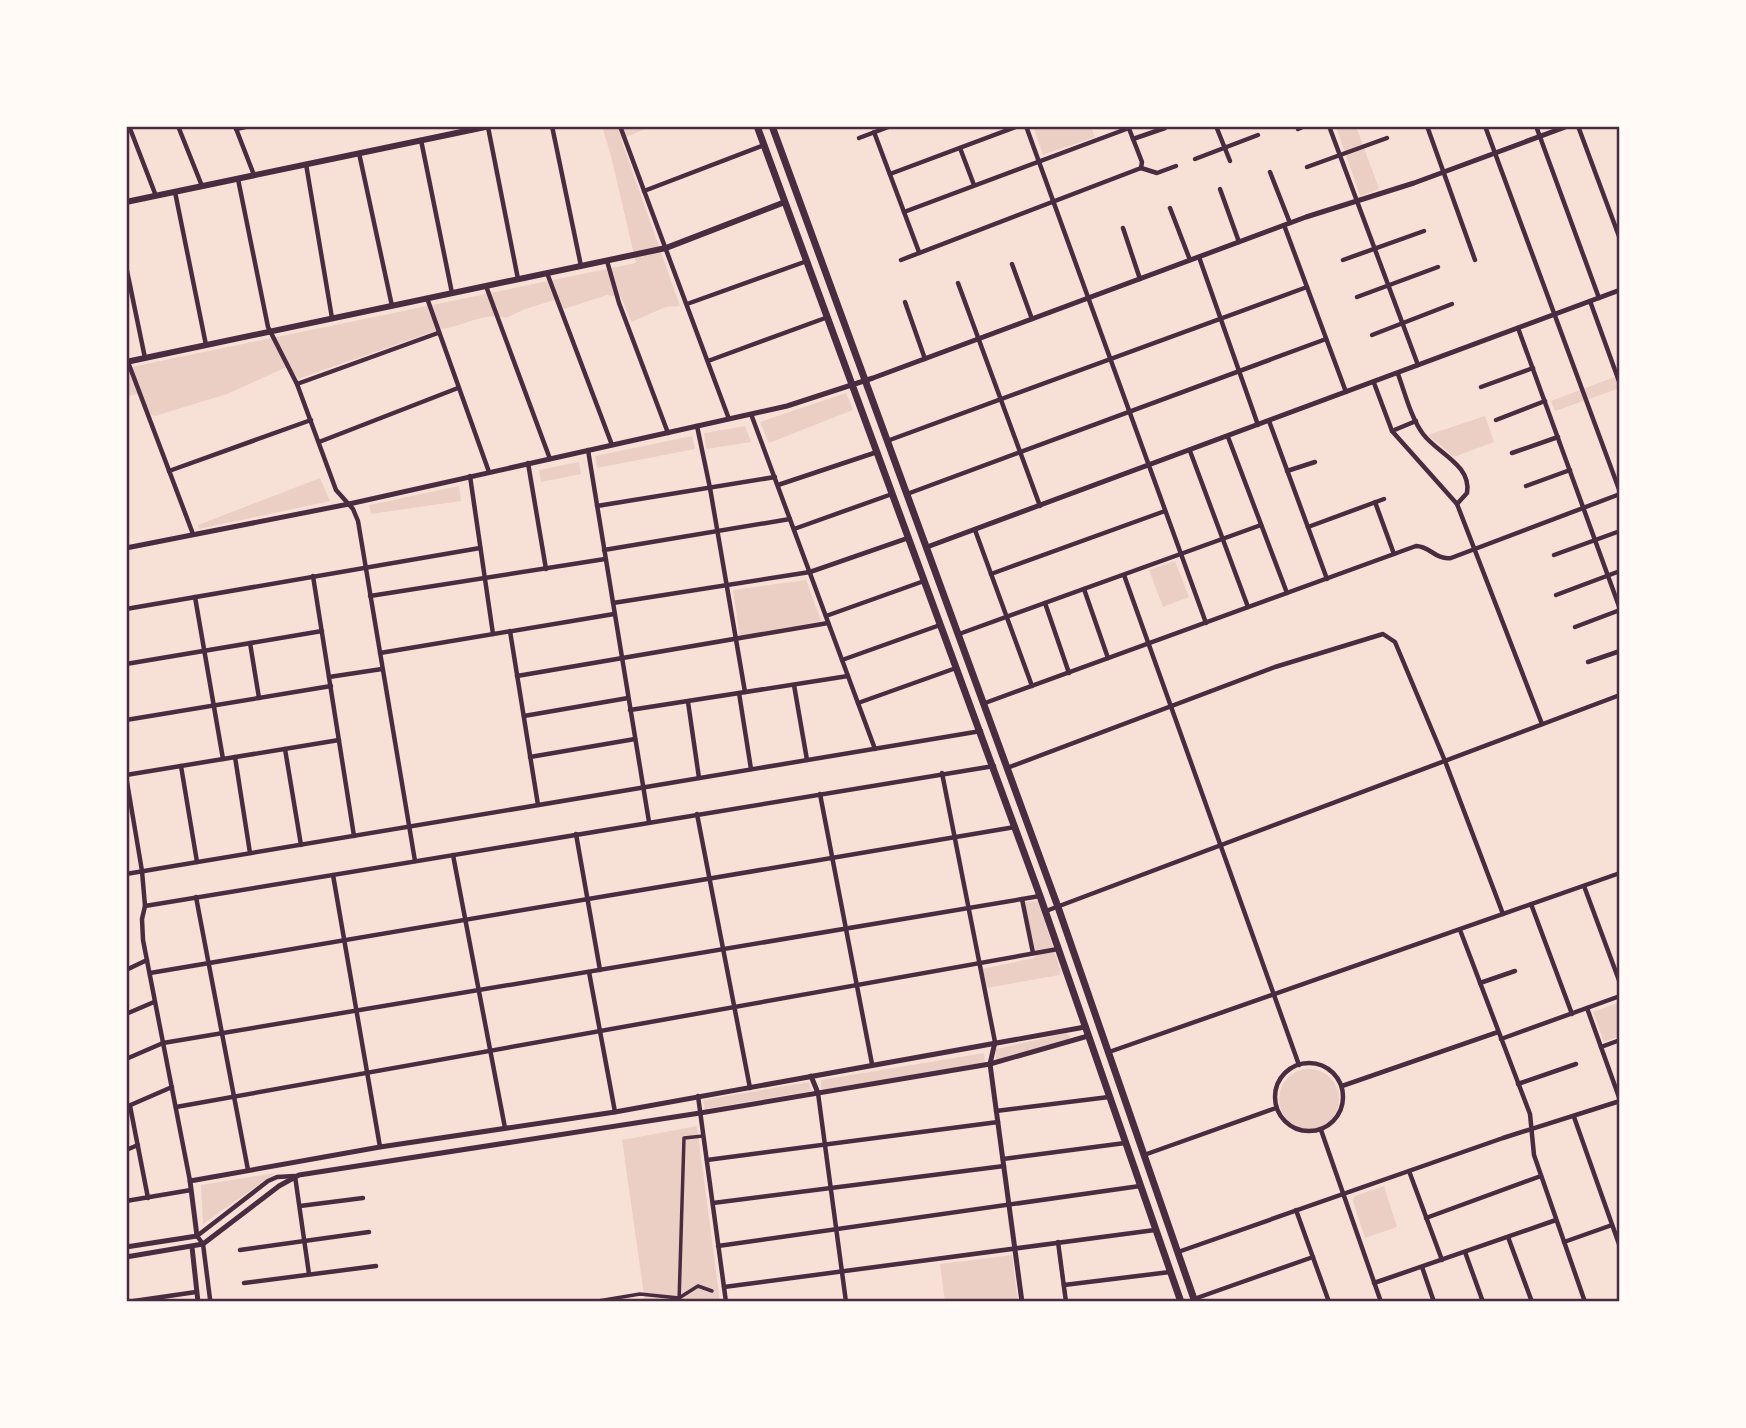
<svg xmlns="http://www.w3.org/2000/svg" width="1746" height="1428" viewBox="0 0 1746 1428" font-family="Bitter,serif">
<style>
.green{fill:#ebcfc5}
.lines{fill:none;stroke-linecap:round;stroke-linejoin:round}
.pedestrian{stroke:#4a2c40;stroke-width:3.5}
.minor{stroke:#4a2c40;stroke-width:4.5}
.tertiary{stroke:#4a2c40;stroke-width:5}
.secondary{stroke:#4a2c40;stroke-width:6}
.primary{stroke:#4a2c40;stroke-width:7}
.neatline{fill:none;stroke:#4a2c40;stroke-width:2.5}
</style>
<rect width="100%" height="100%" fill="#f7e1d7"/>
<g class="green">
<path d="M602 126H653L621 139 680 306 666 307 631 322 621 297 607 295 564 309 558 299 525 309 506 318C484 311 463 327 441 329L298 379 289 366 227 394 155 416 147 413 140 394 126 396V368L636 263 611 156Z"/>
<polygon points="1033,126 1091,126 1095,137 1043,155"/>
<polygon points="1336,126 1356,126 1379,189 1360,196"/>
<polygon points="1620,375 1620,388 1555,411 1551,401"/>
<polygon points="846,393 853,410 769,443 760,422"/>
<polygon points="1485,416 1494,442 1454,457 1428,435"/>
<polygon points="745,426 751,442 706,449 704,433"/>
<polygon points="692,436 695,449 597,468 595,456"/>
<polygon points="579,462 581,474 541,482 539,470"/>
<polygon points="320,478 330,501 199,529 198,525"/>
<polygon points="459,486 461,501 371,514 369,505"/>
<polygon points="1175,561 1189,597 1163,607 1149,570"/>
<polygon points="806,580 821,621 740,637 733,590"/>
<polygon points="1038,901 1061,972 1059,975 987,988 982,969 1034,958 1036,955 1025,902"/>
<polygon points="1620,1002 1620,1036 1604,1042 1593,1012"/>
<polygon points="1066,1033 1070,1036 1069,1040 996,1061 996,1049"/>
<polygon points="984,1053 985,1064 821,1092 821,1080"/>
<circle cx="1309" cy="1099" r="30"/>
<polygon points="809,1082 811,1091 705,1109 703,1100"/>
<polygon points="697,1126 720,1302 645,1302 622,1140"/>
<polygon points="275,1173 203,1224 201,1185"/>
<polygon points="1384,1186 1397,1227 1365,1238 1353,1201 1355,1196"/>
<polygon points="1012,1255 1018,1302 945,1302 940,1264"/>
</g>
<g class="lines">
<g class="pedestrian">
<polyline points="592,1302 640,1294 679,1298 698,1286 712,1291"/>
<polyline points="679,1302 684,1138 703,1136"/>
</g>
<g class="minor">
<polyline points="129,126 156,196"/>
<polyline points="178,126 202,186"/>
<polyline points="235,126 254,175"/>
<polyline points="552,126 581,266"/>
<polyline points="620,126 729,419"/>
<polyline points="1026,126 1206,623"/>
<polyline points="1128,126 1142,162 1141,168"/>
<polyline points="1216,126 1230,161"/>
<polyline points="1329,126 1418,365"/>
<polyline points="1427,126 1475,260"/>
<polyline points="1485,126 1620,492"/>
<polyline points="1536,126 1599,298"/>
<polyline points="1578,126 1620,239"/>
<polyline points="488,127 518,279"/>
<polyline points="236,129 250,126"/>
<polyline points="1298,129 1305,126"/>
<polyline points="874,132 919,252"/>
<polyline points="859,138 891,126"/>
<polyline points="1133,139 1165,128"/>
<polyline points="421,140 452,293"/>
<polyline points="960,148 974,185"/>
<polyline points="359,153 392,306"/>
<polyline points="1195,159 1258,135"/>
<polyline points="306,164 332,318"/>
<polyline points="1307,167 1387,138"/>
<polyline points="1141,168 1157,173 1176,166"/>
<polyline points="1270,172 1290,223"/>
<polyline points="890,174 1018,126"/>
<polyline points="238,179 268,327 297,384 336,490 353,509 358,521 415,861"/>
<polyline points="1220,189 1239,242"/>
<polyline points="644,191 764,145"/>
<polyline points="175,192 206,345"/>
<polyline points="1170,208 1190,260"/>
<polyline points="904,212 1129,128"/>
<polyline points="1284,225 1346,392"/>
<polyline points="1123,228 1140,279"/>
<polyline points="1199,257 1258,425"/>
<polyline points="901,260 1141,168"/>
<polyline points="1343,260 1424,231"/>
<polyline points="607,261 619,303 668,433"/>
<polyline points="1012,264 1032,319"/>
<polyline points="126,266 145,358"/>
<polyline points="547,273 612,445"/>
<polyline points="958,283 1040,506"/>
<polyline points="486,286 550,459"/>
<polyline points="1357,297 1438,267"/>
<polyline points="427,298 489,472"/>
<polyline points="1590,301 1620,384"/>
<polyline points="905,302 925,359"/>
<polyline points="687,304 807,261"/>
<polyline points="1518,328 1620,609"/>
<polyline points="1372,335 1452,304"/>
<polyline points="708,361 828,317"/>
<polyline points="128,362 193,534"/>
<path d="M1398 374C1405 393 1411 418 1423 434 1437 453 1472 465 1467 493L1457 504"/>
<polyline points="1374,383 1392,431 1457,504 1542,724"/>
<polyline points="297,384 438,333"/>
<polyline points="1481,387 1533,368"/>
<polyline points="751,414 875,749"/>
<polyline points="1496,420 1545,401"/>
<polyline points="1269,421 1327,579"/>
<polyline points="697,426 710,488 745,692"/>
<polyline points="1392,431 1416,421"/>
<polyline points="1228,437 1287,593"/>
<polyline points="887,441 1307,287"/>
<polyline points="319,442 458,388"/>
<polyline points="588,450 649,822"/>
<polyline points="1190,451 1248,607"/>
<polyline points="1512,453 1558,437"/>
<polyline points="528,463 546,569"/>
<polyline points="169,471 311,420"/>
<polyline points="1287,471 1315,462"/>
<polyline points="470,476 493,634"/>
<polyline points="778,485 877,452"/>
<polyline points="1526,486 1570,470"/>
<polyline points="907,494 1326,339"/>
<polyline points="1375,502 1394,554"/>
<polyline points="597,506 775,477"/>
<polyline points="1308,527 1384,499"/>
<polyline points="794,529 892,494"/>
<polyline points="975,530 1032,686"/>
<polyline points="604,550 790,519"/>
<polyline points="1554,555 1620,531"/>
<polyline points="991,574 1165,511"/>
<polyline points="1124,575 1299,1065"/>
<polyline points="313,576 354,836"/>
<polyline points="1084,589 1108,658"/>
<polyline points="1556,595 1620,571"/>
<polyline points="370,596 605,559"/>
<polyline points="195,597 223,759"/>
<polyline points="613,603 810,572 908,538"/>
<polyline points="1045,603 1069,673"/>
<polyline points="126,609 480,548"/>
<polyline points="826,616 924,581"/>
<polyline points="1575,627 1620,610"/>
<polyline points="510,631 538,805"/>
<polyline points="959,634 1261,525"/>
<polyline points="250,643 259,698"/>
<polyline points="380,653 614,614"/>
<polyline points="842,660 940,625"/>
<polyline points="1588,662 1620,651"/>
<polyline points="126,664 322,631"/>
<polyline points="517,676 828,623"/>
<polyline points="329,677 382,669"/>
<polyline points="794,685 807,760"/>
<polyline points="739,693 751,769"/>
<polyline points="688,702 699,778"/>
<polyline points="858,703 956,668"/>
<path d="M985 703 1416 546C1430 546 1435 560 1451 558L1620 494"/>
<polyline points="630,710 848,676"/>
<polyline points="524,716 628,698"/>
<polyline points="126,720 331,686"/>
<polyline points="285,749 301,845"/>
<polyline points="235,757 250,853"/>
<polyline points="530,757 635,739"/>
<polyline points="181,766 197,862"/>
<polyline points="1007,768 1275,667 1383,634 1395,642 1445,761 1503,914"/>
<polyline points="942,773 995,1042"/>
<polyline points="126,775 339,740"/>
<polyline points="126,776 142,871 145,906 142,919 143,940 190,1181"/>
<polyline points="820,794 872,1064"/>
<polyline points="697,814 750,1088"/>
<polyline points="576,834 600,970"/>
<polyline points="453,855 505,1128"/>
<polyline points="126,874 981,731"/>
<polyline points="333,875 380,1147"/>
<polyline points="1584,886 1620,983"/>
<polyline points="196,897 248,1170"/>
<polyline points="1022,899 1033,953"/>
<polyline points="1531,904 1572,1014"/>
<polyline points="145,906 994,766"/>
<polyline points="1046,911 1620,695"/>
<polyline points="1460,930 1530,1114 1534,1155 1585,1302"/>
<polyline points="126,970 147,960"/>
<polyline points="589,972 615,1112"/>
<polyline points="150,973 1015,827"/>
<polyline points="1480,983 1515,971"/>
<polyline points="1587,1008 1620,1100"/>
<polyline points="126,1014 154,1002"/>
<polyline points="1501,1039 1620,996"/>
<polyline points="1601,1047 1620,1040"/>
<polyline points="1109,1052 1620,873"/>
<polyline points="126,1059 163,1043 1040,896"/>
<circle cx="1309" cy="1097" r="34"/>
<polyline points="1518,1084 1576,1064"/>
<polyline points="1342,1086 1498,1032"/>
<polyline points="818,1093 846,1302"/>
<polyline points="698,1096 726,1302"/>
<polyline points="130,1106 148,1198"/>
<polyline points="126,1107 172,1087"/>
<polyline points="176,1107 1058,949"/>
<polyline points="996,1111 1109,1097"/>
<polyline points="1574,1117 1620,1247"/>
<polyline points="1321,1130 1381,1302"/>
<polyline points="126,1150 138,1145"/>
<polyline points="1144,1155 1276,1108"/>
<polyline points="1003,1159 1125,1143"/>
<polyline points="707,1160 998,1122"/>
<polyline points="1409,1171 1442,1260"/>
<polyline points="126,1201 191,1190"/>
<polyline points="713,1203 1004,1166"/>
<polyline points="300,1206 363,1198"/>
<polyline points="1296,1210 1329,1302"/>
<polyline points="1426,1218 1541,1176"/>
<polyline points="197,1236 268,1181 277,1177 295,1176 309,1274"/>
<polyline points="197,1236 203,1244 210,1299"/>
<polyline points="1508,1237 1532,1302"/>
<polyline points="1058,1242 1066,1302"/>
<polyline points="1564,1242 1612,1225"/>
<polyline points="718,1246 1140,1186"/>
<polyline points="240,1250 369,1232"/>
<polyline points="1178,1252 1503,1138 1620,1101"/>
<polyline points="1465,1252 1483,1302"/>
<polyline points="1422,1267 1434,1302"/>
<polyline points="244,1283 376,1266"/>
<polyline points="1374,1283 1556,1220"/>
<polyline points="1064,1285 1170,1272"/>
<polyline points="724,1287 1155,1230"/>
<polyline points="1194,1299 1313,1257"/>
<polyline points="127,1302 196,1292"/>
</g>
<g class="tertiary">
<polyline points="927,547 1620,290"/>
<polyline points="126,548 349,504 787,406 873,378 1306,217 1414,183 1568,126"/>
<polyline points="995,1042 990,1064 1022,1302"/>
<polyline points="811,1076 818,1093"/>
<polyline points="126,1247 197,1236 190,1181 380,1147 615,1112 1085,1027"/>
<polyline points="192,1247 198,1302"/>
<polyline points="126,1257 203,1244 279,1186 299,1175 700,1113 990,1064 1088,1036"/>
</g>
<g class="secondary">
<polyline points="126,202 490,126"/>
<polyline points="126,362 666,248 785,202"/>
</g>
<g class="primary">
<polyline points="757,126 1040,896 1181,1302"/>
<polyline points="772,126 1058,907 1195,1302"/>
</g>
</g>
<rect width="1746" height="1428" fill="none" stroke="#fffaf5" stroke-width="256"/>
<rect x="128" y="128" width="1490" height="1172" class="neatline"/>
</svg>
